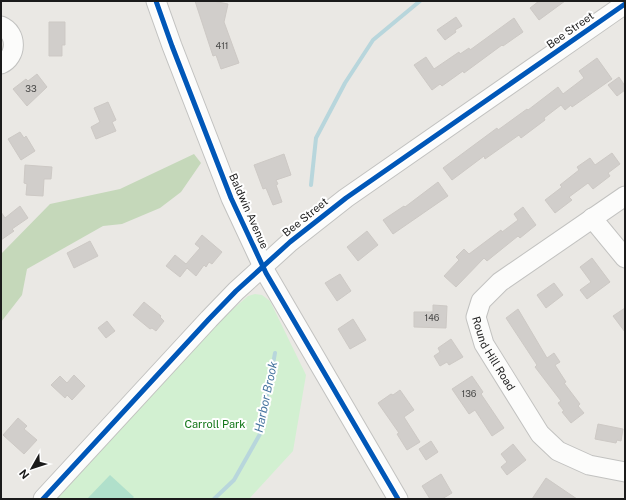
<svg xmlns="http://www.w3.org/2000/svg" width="626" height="500" viewBox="0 0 626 500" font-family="'Public Sans',sans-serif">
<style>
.forest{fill:#c5d8ba}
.park{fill:#d2f0d1}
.pitch{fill:#b0e0cb}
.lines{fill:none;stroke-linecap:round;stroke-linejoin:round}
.stream{stroke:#b8d6dc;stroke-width:4}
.building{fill:#d1cecb;stroke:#cdc9c5}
.minor-casing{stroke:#c2c2c0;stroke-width:21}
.minor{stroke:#fcfcfb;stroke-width:19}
.cycleway-casing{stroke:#fff;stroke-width:8}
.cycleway{stroke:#0057b8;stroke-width:5}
.labels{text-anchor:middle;stroke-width:4;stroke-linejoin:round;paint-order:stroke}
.number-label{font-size:9px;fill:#484847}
.street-label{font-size:11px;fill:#1b1b1b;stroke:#fff}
.park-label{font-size:11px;fill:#0f7415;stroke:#fff}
.water-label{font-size:12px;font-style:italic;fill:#4976a0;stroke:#fff}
</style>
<rect width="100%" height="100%" fill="#eae8e4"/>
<polygon class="forest" points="194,154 201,163 181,192 160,208 122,224 103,226 27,269 22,295 1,322 1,254 50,204 120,189"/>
<polygon class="park" points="255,294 262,295 270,301 306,375 293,451 249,499 36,499 126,402 248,296"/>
<polygon class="pitch" points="110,475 134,497 132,499 87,499"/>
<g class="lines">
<g class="stream">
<polyline points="311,185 316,138 345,83 373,40 420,1"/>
<polyline points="214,499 234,480 260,434 275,353"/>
</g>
</g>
<g class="building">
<polygon points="195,1 213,1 228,4 224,22 239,63 221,69 216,55 213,56"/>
<polygon points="539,1 565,1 539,20 530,8"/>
<polygon points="456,17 462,26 455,30 456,32 445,40 437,30"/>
<polygon points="514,18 523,32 503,46 502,45 464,73 463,71 442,86 440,84 432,90 414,65 426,57 434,69 459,52 460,54 469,48 470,50"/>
<polygon points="49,22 65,22 65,45 62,45 62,56 49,56"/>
<polygon points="597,58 612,79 572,107 571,105 565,110 561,105 544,118 545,120 521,138 519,135 485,159 484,156 452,180 443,168 497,128 498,130 527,109 528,110 558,87 563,94 584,78 579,71"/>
<polygon points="37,74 47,87 27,106 13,89 26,79 28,81"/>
<polygon points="619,77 625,86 625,90 617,96 608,85"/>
<polygon points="108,102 116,120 112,122 116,131 96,139 91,127 100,122 94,108"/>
<polygon points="20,132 24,138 26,136 35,151 21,160 8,139"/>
<polygon points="612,153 620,164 608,173 610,176 593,189 588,183 569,197 572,200 555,213 545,200 562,187 560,185 579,170 577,167 590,158 595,165"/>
<polygon points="284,154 291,175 276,180 278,184 276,185 282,202 273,205 266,188 263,189 254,165"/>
<polygon points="25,165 52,167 51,179 44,179 43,196 26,195 27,184 24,183"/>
<polygon points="438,182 448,196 393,234 383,220 404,206 405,207"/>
<polygon points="20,206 28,218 12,229 14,231 1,240 1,212 5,218"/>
<polygon points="523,207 536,225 520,238 518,236 487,261 484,258 456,287 444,276 459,260 456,257 464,249 469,254 501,230 502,232 518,220 514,214"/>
<polygon points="367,231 378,245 358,261 347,247"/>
<polygon points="202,235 222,252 212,264 209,262 206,267 204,265 196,276 187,268 180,277 166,266 175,255 186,264 200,248 195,244"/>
<polygon points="90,241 98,256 74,268 67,253"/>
<polygon points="592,258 610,282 587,299 580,290 591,282 580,267"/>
<polygon points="340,274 351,291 337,301 325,283"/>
<polygon points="554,283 563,295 546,308 537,295"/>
<polygon points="144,302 161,316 160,317 164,321 156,331 152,328 150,329 133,315"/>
<polygon points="433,305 447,306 446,328 414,327 414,312 433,312"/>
<polygon points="625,308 625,332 613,316"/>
<polygon points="518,309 547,358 554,353 560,362 555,365 566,382 564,383 580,404 578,406 584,413 571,423 562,412 564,411 558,403 561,401 535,367 537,365 506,318"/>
<polygon points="353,319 366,340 350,349 338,329"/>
<polygon points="107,321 115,331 106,338 98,328"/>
<polygon points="451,339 463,357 449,365 447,362 440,366 434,356 440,352 438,348"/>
<polygon points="74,375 85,386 72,400 67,395 65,398 51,385 60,376 67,383"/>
<polygon points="472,376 483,392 481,394 504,428 492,436 475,410 469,414 452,389"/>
<polygon points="400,390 414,410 404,417 420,442 407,450 397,434 399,433 378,403 391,394 393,395"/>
<polygon points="18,418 27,426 24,429 37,440 24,454 3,435"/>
<polygon points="598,424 623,429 621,441 617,440 616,443 595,439"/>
<polygon points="431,441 438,452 426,460 419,449"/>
<polygon points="513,444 526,460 507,475 501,467 507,462 501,454"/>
<polygon points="441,474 452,493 442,499 430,499 422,486"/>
<polygon points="546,478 577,499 532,499"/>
</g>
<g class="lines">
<g class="minor-casing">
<g id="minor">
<polyline points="156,1 172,46 231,198 266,273 398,499"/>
<path d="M1 26C18 33 17 57 1 64"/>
<path id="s1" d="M625 196 500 282 481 301 476 317 484 344 540 434 558 451 589 465 625 472"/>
<polyline points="592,218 625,258"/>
<polyline points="43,499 209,319 236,291 290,242 346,198 625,4"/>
</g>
</g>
<use href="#minor" class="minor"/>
<g class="cycleway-casing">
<g id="cycleway">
<polyline points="156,1 172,46 231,198 266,273 398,499"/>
<polyline points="43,499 209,319 236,291 290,242 346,198 625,4"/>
</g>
</g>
<use href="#cycleway" class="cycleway"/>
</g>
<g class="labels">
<g class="number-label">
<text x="222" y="49">411</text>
<text x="31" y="92">33</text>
<text x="432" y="321">146</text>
<text x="469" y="397">136</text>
</g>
<g class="street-label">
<text transform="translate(570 30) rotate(-35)" y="4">Bee Street</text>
<text transform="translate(249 211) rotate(66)" y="4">Baldwin Avenue</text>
<text transform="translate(305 217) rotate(-39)" y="4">Bee Street</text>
<text dy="4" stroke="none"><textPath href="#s1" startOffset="236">Round Hill Road</textPath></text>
</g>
<g class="park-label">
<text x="215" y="428">Carroll Park</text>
</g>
<g class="water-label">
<text transform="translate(266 397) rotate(-78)" y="4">Harbor Brook</text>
</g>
</g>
<rect width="626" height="500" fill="none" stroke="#1b1b1b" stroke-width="4"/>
<g transform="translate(32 468) rotate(231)" stroke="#ffffff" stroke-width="3" paint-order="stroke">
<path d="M0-3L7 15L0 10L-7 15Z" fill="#1b1b1b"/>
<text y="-6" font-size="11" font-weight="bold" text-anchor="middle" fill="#1b1b1b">N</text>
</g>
</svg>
